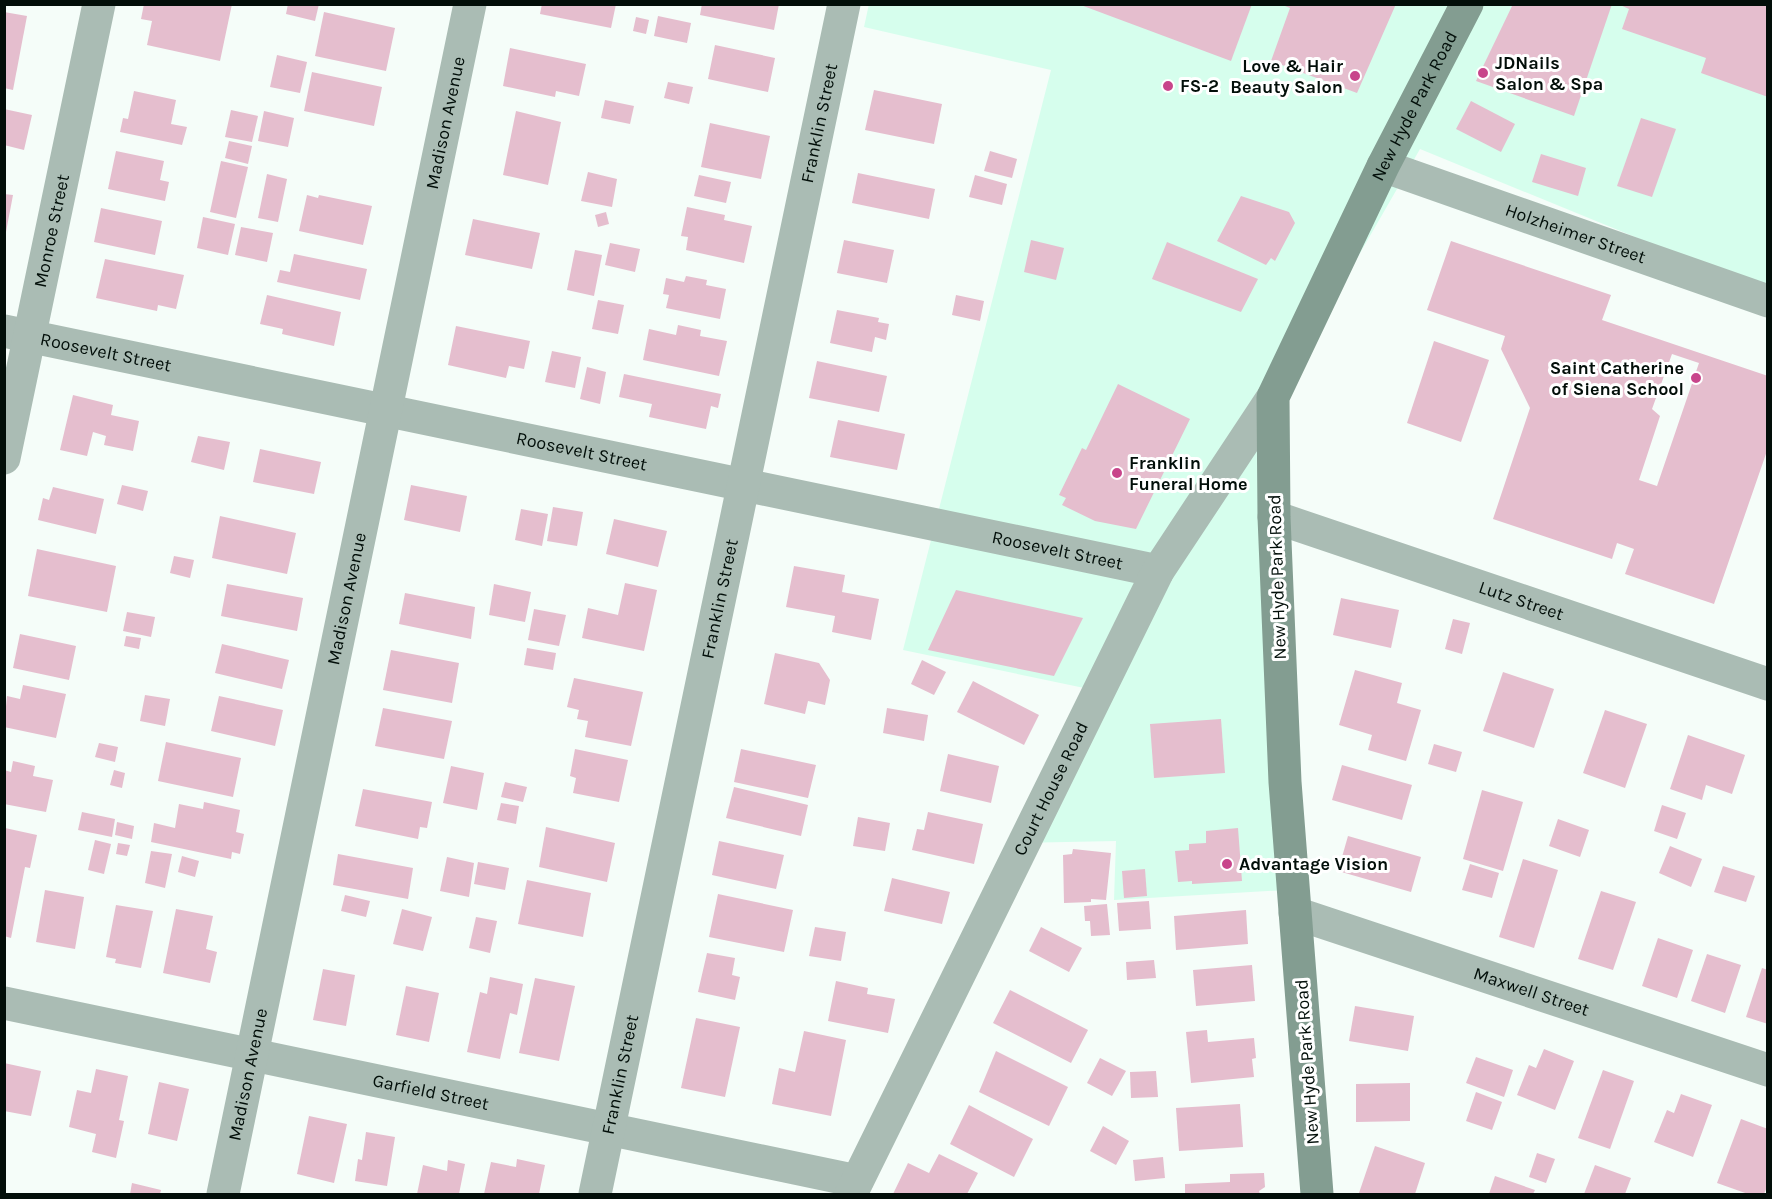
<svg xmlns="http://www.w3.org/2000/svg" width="1772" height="1199" viewBox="0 0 1772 1199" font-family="Karla,sans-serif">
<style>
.built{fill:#d6feed}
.building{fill:#e5bece;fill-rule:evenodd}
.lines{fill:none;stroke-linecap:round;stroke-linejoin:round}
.minor{stroke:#aabcb4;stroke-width:33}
.secondary{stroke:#839d91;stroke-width:33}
.poi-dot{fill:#c8458b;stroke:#fff;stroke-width:2}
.labels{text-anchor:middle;stroke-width:6;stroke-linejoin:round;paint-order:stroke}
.poi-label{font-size:18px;font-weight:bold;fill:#020e09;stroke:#fff;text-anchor:start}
.street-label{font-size:18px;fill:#020e09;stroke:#fff}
</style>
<rect width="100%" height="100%" fill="#f5fdf9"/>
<polygon class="built" points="869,4 1767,5 1767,291 1420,149 1268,413 1287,890 1114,900 1116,841 1014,843 1089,689 903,650 1051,70 864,27"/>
<g class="building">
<polygon points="144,4 232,4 220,61 147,45 152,21 141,19"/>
<polygon points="288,4 319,4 315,21 286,14"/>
<polygon points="542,4 616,4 611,28 540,14"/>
<polygon points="702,4 779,4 774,30 700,15"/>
<polygon points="1078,4 1252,4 1231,61"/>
<polygon points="1280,4 1396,4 1357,93 1271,61 1290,8"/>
<polygon points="1513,4 1612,4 1574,116 1476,81"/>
<polygon points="1618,4 1768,4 1768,97 1701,73 1706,58 1622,29 1629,9"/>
<polygon points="4,12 27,16 13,90 4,88"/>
<polygon points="324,12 395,28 386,71 315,56"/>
<polygon points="658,16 691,23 687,43 654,36"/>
<polygon points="636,17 649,20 646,34 633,31"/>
<polygon points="715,45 775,58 768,92 708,79"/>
<polygon points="510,48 586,64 579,96 556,91 555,97 503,86"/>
<polygon points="277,55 307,62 300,93 270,87"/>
<polygon points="312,72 382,87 374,126 304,111"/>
<polygon points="668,82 693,87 689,104 664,98"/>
<polygon points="874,90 942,104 934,144 865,130"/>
<polygon points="134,91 176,100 171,124 187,127 182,145 120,132 123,118 128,119"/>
<polygon points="605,100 634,106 630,124 601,118"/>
<polygon points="1471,101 1515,124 1501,152 1456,129"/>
<polygon points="4,109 32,115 24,150 4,145"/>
<polygon points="231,110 258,116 252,142 225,137"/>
<polygon points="264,111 294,118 288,147 258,141"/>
<polygon points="516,111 561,122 548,185 503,175"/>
<polygon points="1641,118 1676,129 1652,197 1617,186"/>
<polygon points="710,123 770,136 761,179 701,167"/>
<polygon points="229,141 252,146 248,164 225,158"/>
<polygon points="116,151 164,161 160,180 169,182 165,201 108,189"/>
<polygon points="990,151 1017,159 1012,178 984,171"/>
<polygon points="1541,154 1586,168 1578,196 1532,182"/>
<polygon points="221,161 248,167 236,218 210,212"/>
<polygon points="588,172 617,179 612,207 581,201"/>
<polygon points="858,173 935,189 929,219 852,203"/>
<polygon points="267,174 287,179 278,222 258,218"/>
<polygon points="699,175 731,182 726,203 694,196"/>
<polygon points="975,175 1007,184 1002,205 969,197"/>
<polygon points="4,194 13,195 6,232 4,232"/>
<polygon points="307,195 318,198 319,195 372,206 363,245 299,231"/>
<polygon points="1241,196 1289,212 1295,223 1275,261 1271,258 1266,265 1217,241"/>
<polygon points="687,207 725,215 724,220 752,226 744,263 686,250 688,237 681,236"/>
<polygon points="101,208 162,221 155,255 94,242"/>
<polygon points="606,212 609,224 598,227 595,215"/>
<polygon points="203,217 235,224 228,255 197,248"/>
<polygon points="473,219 540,233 532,269 465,255"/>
<polygon points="241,227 273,233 267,262 235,255"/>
<polygon points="844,240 894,250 887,283 837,273"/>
<polygon points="1031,240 1064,248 1056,280 1024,272"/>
<path d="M1451 241 1611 295 1602 320 1768 376V448L1714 604 1625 574 1634 549 1617 543 1612 559 1493 519 1530 408 1501 349 1505 336 1427 310ZM1672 354 1699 363 1657 486 1639 480 1660 416 1652 409Z"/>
<polygon points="1167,242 1258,279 1241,312 1152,279"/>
<polygon points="610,243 640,249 635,272 605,265"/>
<polygon points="575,250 602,255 594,296 567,290"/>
<polygon points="294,254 367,269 360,300 277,282 280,270 290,272"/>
<polygon points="105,259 184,275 176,309 158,305 157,311 96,298"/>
<polygon points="686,276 707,280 706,285 726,289 720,319 666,308 669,295 663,294 666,278 684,282"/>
<polygon points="267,295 341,312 334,346 282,334 283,329 260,324"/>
<polygon points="956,295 984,301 980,321 952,315"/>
<polygon points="598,300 624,305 618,334 592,329"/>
<polygon points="837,310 879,318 878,322 889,324 886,340 875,337 872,352 830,343"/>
<polygon points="678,325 701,330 700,336 727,341 719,376 643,360 649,329 676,335"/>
<polygon points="456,326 530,341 524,369 509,366 506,378 448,365"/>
<polygon points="1434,341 1489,360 1461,442 1407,423"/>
<polygon points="552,351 581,357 575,388 545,382"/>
<polygon points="817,361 887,376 879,412 809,398"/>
<polygon points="587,367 606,372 600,404 580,399"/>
<polygon points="624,374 721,394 718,408 711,406 706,429 649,417 652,404 619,397"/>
<polygon points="1118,384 1190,419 1136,529 1095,521 1062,505 1066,498 1059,495 1082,448 1086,450"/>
<polygon points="73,395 113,405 111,415 139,421 133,451 104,445 106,436 93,432 87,456 60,450"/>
<polygon points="838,420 905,434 897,470 830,457"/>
<polygon points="198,436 230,442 224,470 191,462"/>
<polygon points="260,449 321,462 314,494 253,482"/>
<polygon points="122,485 148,491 143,511 117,504"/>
<polygon points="411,485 467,496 460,532 404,520"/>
<polygon points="53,487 104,499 96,534 38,520 43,498 49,500"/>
<polygon points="553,507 583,512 577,546 547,541"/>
<polygon points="521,509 548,514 542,546 515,540"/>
<polygon points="220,516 296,533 287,574 212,558"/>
<polygon points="614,519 667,531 658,567 606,554"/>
<polygon points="37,549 116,566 107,612 28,596"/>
<polygon points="174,556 194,560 190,578 170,573"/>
<polygon points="794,566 845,575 842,592 879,599 871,640 832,632 835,616 786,607"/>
<polygon points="625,583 657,590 644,651 582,638 588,608 618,615"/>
<polygon points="227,584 303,598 297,631 221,616"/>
<polygon points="494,584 531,592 525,622 489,615"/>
<polygon points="956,590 1083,618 1054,676 928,650"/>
<polygon points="405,593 475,607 471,639 399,624"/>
<polygon points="1341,598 1399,610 1391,648 1333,635"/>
<polygon points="534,609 566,615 559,646 528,640"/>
<polygon points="127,612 155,617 151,637 123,631"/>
<polygon points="1453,619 1470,623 1462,654 1445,649"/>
<polygon points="20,634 76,646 69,680 13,668"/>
<polygon points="126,636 141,638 139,649 124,646"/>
<polygon points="222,644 289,660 282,689 215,673"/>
<polygon points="527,648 556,653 553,670 524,665"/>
<polygon points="391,650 459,663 452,703 383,690"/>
<polygon points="775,653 819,663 830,680 825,705 808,701 805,714 764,704"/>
<polygon points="922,660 946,672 934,695 911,684"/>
<polygon points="1355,670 1402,683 1397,703 1421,710 1406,761 1368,750 1372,735 1339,725"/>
<polygon points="1503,672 1554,689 1534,748 1483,731"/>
<polygon points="574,678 643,692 631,746 585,737 588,721 577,719 579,710 567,707"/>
<polygon points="973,681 1039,715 1024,745 957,712"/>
<polygon points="23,685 66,694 56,738 4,727 7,696 20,699"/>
<polygon points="145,695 170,699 165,726 140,721"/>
<polygon points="219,696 283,710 275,746 211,731"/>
<polygon points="383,708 452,721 444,759 375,746"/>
<polygon points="887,708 928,715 924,741 883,733"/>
<polygon points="1605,710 1647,724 1625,788 1583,773"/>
<polygon points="1221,719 1225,773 1154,778 1150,724"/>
<polygon points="1688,735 1745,755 1732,794 1706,785 1702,800 1670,789"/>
<polygon points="166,742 241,758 233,797 158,781"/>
<polygon points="99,743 118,747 115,762 95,757"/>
<polygon points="1434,744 1462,752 1456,772 1428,764"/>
<polygon points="575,749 628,760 619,802 573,793 576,778 570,776"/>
<polygon points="741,749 816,765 808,798 734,782"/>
<polygon points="948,754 999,766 991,803 940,791"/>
<polygon points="13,761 35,766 33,776 53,780 46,812 4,804 4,770 11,772"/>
<polygon points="1342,765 1412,785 1402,820 1332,800"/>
<polygon points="451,766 484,773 477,810 443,803"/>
<polygon points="114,770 125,773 122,788 110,785"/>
<polygon points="505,782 527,787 523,802 501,797"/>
<polygon points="734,787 808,805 801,836 726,818"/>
<polygon points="363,789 432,802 427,828 420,827 418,839 355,826"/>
<polygon points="1482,790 1523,802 1503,871 1463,859"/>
<polygon points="204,802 240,810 236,832 244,834 240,854 232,852 231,859 151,842 154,823 175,828 179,804 203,809"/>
<polygon points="501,803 519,806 516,824 497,820"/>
<polygon points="1662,805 1686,813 1677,839 1654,831"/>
<polygon points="82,812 115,819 112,837 78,830"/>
<polygon points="928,812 983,824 974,864 912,850 917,829 924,830"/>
<polygon points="858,817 890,823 885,851 853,846"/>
<polygon points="1558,819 1589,830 1580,857 1549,846"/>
<polygon points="117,822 134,826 132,839 115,835"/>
<polygon points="546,827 615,843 607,882 539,867"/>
<polygon points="5,828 37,835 30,868 25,867 11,938 4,936"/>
<polygon points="1238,828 1242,881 1192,884 1192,881 1178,882 1175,851 1189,850 1189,844 1206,843 1206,831"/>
<polygon points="1348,836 1421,857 1411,892 1338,871"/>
<polygon points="95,840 111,844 104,874 88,870"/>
<polygon points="719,841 784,855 776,889 712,875"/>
<polygon points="118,843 130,845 127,856 116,854"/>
<polygon points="1670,846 1702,859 1691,887 1659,873"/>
<polygon points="1073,849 1111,853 1106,900 1091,899 1091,902 1064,903 1063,855 1072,854"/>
<polygon points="151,851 172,854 165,888 145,883"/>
<polygon points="338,854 413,868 408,899 333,885"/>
<polygon points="182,856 199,861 195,877 178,872"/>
<polygon points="447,857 474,863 469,897 440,891"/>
<polygon points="1523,859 1558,870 1534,948 1499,937"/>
<polygon points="478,862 509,868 505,890 474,884"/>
<polygon points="1470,864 1499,873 1492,898 1462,890"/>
<polygon points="1723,866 1755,876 1746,902 1714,892"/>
<polygon points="1145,869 1147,896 1124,898 1122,871"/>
<polygon points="892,878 950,892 942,924 884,911"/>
<polygon points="527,880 591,893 583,937 518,924"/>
<polygon points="45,890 84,897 75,949 36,942"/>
<polygon points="1601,891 1636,902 1613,970 1578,959"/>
<polygon points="718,894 793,910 784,952 709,937"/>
<polygon points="345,895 370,901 366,917 341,911"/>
<polygon points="1149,901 1151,929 1119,931 1117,903"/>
<polygon points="1107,904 1110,935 1091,936 1090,921 1085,921 1084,906"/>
<polygon points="116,905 153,911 141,968 115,963 116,959 106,957"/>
<polygon points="176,909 213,916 206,949 217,952 210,983 163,973"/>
<polygon points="402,909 432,917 423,951 393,944"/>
<polygon points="1246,910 1248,944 1176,950 1174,916"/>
<polygon points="476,917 497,921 490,953 469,948"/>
<polygon points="815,927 846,932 841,961 809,956"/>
<polygon points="1041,927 1082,948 1069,972 1029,951"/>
<polygon points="1658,938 1693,950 1677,998 1642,986"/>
<polygon points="707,953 735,958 732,975 740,977 735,1000 698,992"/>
<polygon points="1707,954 1741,965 1725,1013 1691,1001"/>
<polygon points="1154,960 1156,978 1127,980 1126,962"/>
<polygon points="1252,965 1255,1001 1196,1006 1193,970"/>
<polygon points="1762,968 1768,970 1768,1024 1746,1017"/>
<polygon points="323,969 355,975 346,1026 313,1020"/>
<polygon points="490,977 523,984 517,1015 510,1013 500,1059 467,1052 480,992 487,994"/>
<polygon points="535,978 575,986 559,1061 519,1053"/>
<polygon points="836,981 868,988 867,994 895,999 888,1033 828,1021"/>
<polygon points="406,986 439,993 429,1042 396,1035"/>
<polygon points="1010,990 1088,1030 1071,1063 993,1023"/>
<polygon points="1355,1006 1414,1016 1408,1051 1349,1041"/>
<polygon points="696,1018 740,1027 725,1097 681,1088"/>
<polygon points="1207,1030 1208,1042 1254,1038 1256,1058 1252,1059 1254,1077 1191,1083 1186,1032"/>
<polygon points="804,1031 846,1040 831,1116 772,1104 779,1068 795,1072"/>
<polygon points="1544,1049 1574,1061 1555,1110 1517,1095 1529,1065 1536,1068"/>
<polygon points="996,1051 1068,1087 1049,1126 979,1092"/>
<polygon points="1476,1057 1513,1070 1504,1097 1466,1083"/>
<polygon points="1100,1058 1126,1071 1112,1096 1087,1083"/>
<polygon points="4,1063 41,1071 31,1116 4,1111"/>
<polygon points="96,1069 128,1076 119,1120 124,1121 116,1158 92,1152 96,1134 69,1127 77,1090 91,1093"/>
<polygon points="1603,1070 1634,1081 1610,1149 1578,1138"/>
<polygon points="1156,1071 1158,1097 1131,1098 1130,1072"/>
<polygon points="159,1082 189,1089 177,1141 148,1134"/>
<polygon points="1410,1083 1410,1121 1356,1122 1356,1084"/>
<polygon points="1476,1092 1502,1102 1492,1130 1466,1121"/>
<polygon points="1681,1094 1712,1105 1693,1157 1654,1142 1667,1110 1674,1113"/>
<polygon points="1240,1104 1243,1147 1179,1151 1176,1108"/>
<polygon points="969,1105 1033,1139 1014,1177 950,1144"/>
<polygon points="309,1116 347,1124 334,1183 297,1174"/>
<polygon points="1741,1119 1768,1129 1768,1185 1764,1194 1748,1194 1717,1183"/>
<polygon points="1103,1126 1129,1141 1116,1165 1090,1151"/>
<polygon points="366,1132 395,1137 387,1186 355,1181 358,1159 362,1160"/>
<polygon points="1375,1146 1425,1163 1415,1194 1359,1193"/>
<polygon points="1537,1153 1555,1159 1546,1183 1529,1177"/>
<polygon points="939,1154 978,1173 967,1194 893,1194 908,1163 929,1173"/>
<polygon points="1163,1157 1165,1178 1135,1181 1133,1160"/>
<polygon points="517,1159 545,1165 539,1194 484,1194 491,1162 516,1167"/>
<polygon points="448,1160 465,1164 459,1194 417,1194 423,1165 447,1171"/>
<polygon points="1595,1165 1631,1178 1625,1194 1584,1194"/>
<polygon points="1264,1173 1265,1187 1259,1191 1260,1194 1185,1194 1185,1184 1230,1182 1230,1174"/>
<polygon points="1495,1176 1535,1190 1533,1194 1489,1194"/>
<polygon points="132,1183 161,1190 160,1194 130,1194"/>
</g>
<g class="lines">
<g class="minor">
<path id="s1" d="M1383 166 1768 301"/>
<path id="s2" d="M4 331 1158 571"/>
<path id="s3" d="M4 458 99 4"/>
<path id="s4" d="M1274 517 1768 684"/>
<path id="s5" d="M1295 913 1768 1070"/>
<path id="s6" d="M4 1003 857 1181"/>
<path id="s7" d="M223 1194 470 4"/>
<path id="s8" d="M595 1194 844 4"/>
<path id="s9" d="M851 1194 1158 571 1273 397"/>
</g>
<path class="secondary" id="s10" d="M1317 1194 1285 782 1274 517 1273 397 1383 166 1467 4"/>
</g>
<g class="poi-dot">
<circle cx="1483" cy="73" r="6"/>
<circle cx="1355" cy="76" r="6"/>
<circle cx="1168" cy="86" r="6"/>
<circle cx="1696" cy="378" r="6"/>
<circle cx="1117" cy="473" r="6"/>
<circle cx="1227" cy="864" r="6"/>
</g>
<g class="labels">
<g class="poi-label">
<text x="1495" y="69">JDNails<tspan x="1495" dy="21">Salon &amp; Spa</tspan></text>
<text x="1343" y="72" text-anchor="end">Love &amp; Hair<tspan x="1343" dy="21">Beauty Salon</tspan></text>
<text x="1180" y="92">FS-2</text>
<text x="1684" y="374" text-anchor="end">Saint Catherine<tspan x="1684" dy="21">of Siena School</tspan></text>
<text x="1129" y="469">Franklin<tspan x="1129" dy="21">Funeral Home</tspan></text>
<text x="1239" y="870">Advantage Vision</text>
</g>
<g class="street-label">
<text dy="6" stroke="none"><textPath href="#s10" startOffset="1122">New Hyde Park Road</textPath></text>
<text dy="6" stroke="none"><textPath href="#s7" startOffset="1094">Madison Avenue</textPath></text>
<text dy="6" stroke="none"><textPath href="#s8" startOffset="1094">Franklin Street</textPath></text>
<text dy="6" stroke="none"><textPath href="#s3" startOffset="232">Monroe Street</textPath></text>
<text dy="6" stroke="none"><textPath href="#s1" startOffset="204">Holzheimer Street</textPath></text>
<text dy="6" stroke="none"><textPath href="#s2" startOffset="104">Roosevelt Street</textPath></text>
<text dy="6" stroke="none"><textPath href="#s2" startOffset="590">Roosevelt Street</textPath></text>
<text dy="6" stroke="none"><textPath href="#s2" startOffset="1076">Roosevelt Street</textPath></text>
<text transform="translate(1277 577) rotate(-92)" y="6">New Hyde Park Road</text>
<text dy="6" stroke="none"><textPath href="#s8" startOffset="608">Franklin Street</textPath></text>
<text dy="6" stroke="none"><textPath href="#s7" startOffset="608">Madison Avenue</textPath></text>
<text dy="6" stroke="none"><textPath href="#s4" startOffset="261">Lutz Street</textPath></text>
<text dy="6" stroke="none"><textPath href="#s9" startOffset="452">Court House Road</textPath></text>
<text dy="6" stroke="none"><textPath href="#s5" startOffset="249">Maxwell Street</textPath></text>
<text transform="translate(1307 1062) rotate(-94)" y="6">New Hyde Park Road</text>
<text dy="6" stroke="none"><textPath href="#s7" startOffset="122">Madison Avenue</textPath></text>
<text dy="6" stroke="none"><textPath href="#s8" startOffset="122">Franklin Street</textPath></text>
<text dy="6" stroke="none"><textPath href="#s6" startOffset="436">Garfield Street</textPath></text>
</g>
</g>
<rect width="1772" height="1199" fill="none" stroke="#020e09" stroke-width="12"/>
</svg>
